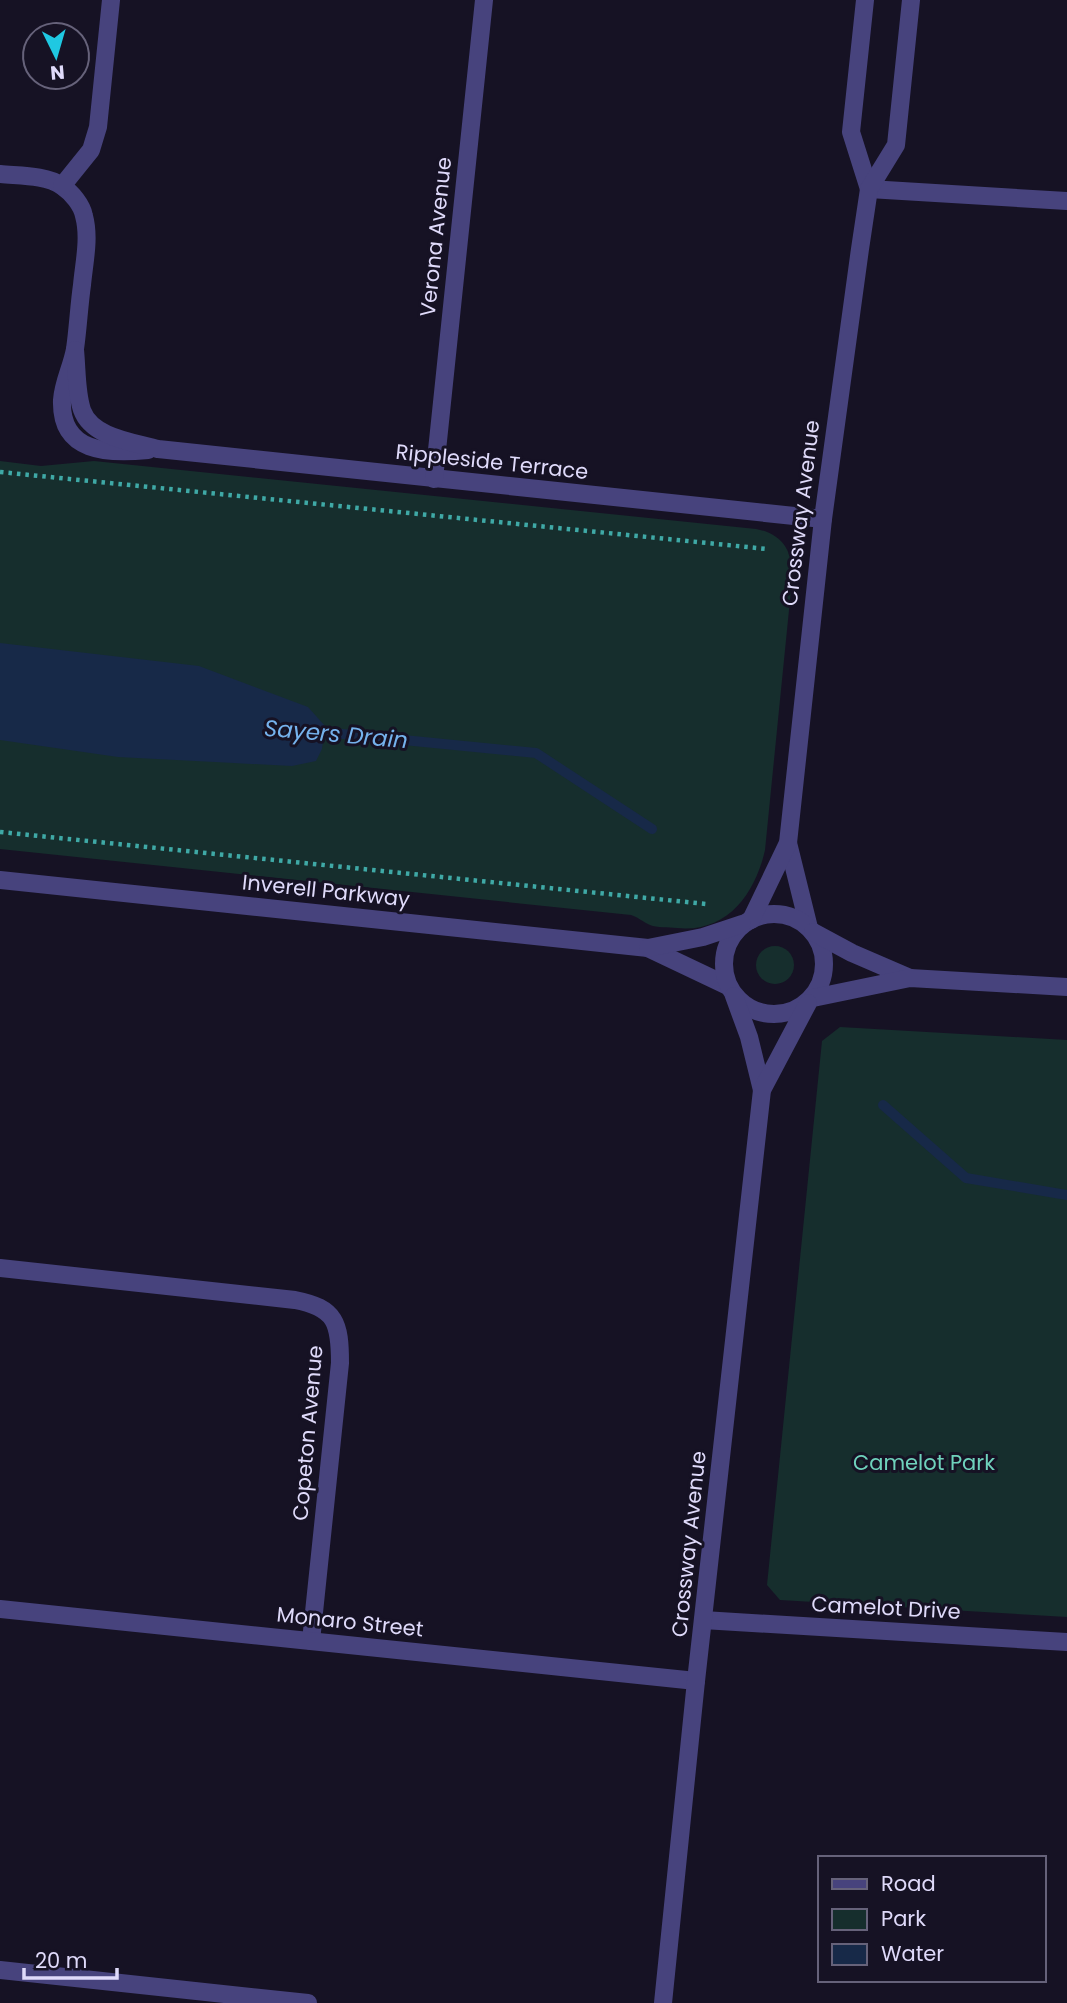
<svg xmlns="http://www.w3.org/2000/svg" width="1067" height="2003" viewBox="0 0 1067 2003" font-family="Poppins,sans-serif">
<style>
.green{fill:#162e2d}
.water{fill:#172948}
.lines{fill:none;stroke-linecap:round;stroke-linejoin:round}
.stream{stroke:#172948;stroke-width:10}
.path{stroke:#3fa9a6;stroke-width:4.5;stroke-dasharray:3.5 5;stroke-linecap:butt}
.minor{stroke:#47437d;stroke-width:18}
.labels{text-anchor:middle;stroke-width:6;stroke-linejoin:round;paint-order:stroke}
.street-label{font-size:21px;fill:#dfdafa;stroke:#161224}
.park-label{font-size:21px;fill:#6fd2bc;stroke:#161224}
.water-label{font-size:23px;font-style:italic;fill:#75b2ed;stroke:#161224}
</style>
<rect width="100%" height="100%" fill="#161224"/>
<g class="green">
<path d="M0 461 41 466 94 461 756 529C784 534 794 554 792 580L765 850C755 894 727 933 677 928 668 927 657 928 650 925 643 922 638 917 631 915L0 849Z"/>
<circle cx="775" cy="965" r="19"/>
<polygon points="840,1027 1067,1040 1067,1617 780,1600 767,1585 822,1041"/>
</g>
<polygon class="water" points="0,643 199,666 308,707 325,726 322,749 316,761 292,766 118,757 0,740"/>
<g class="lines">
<g class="stream">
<polyline points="312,731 536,753 652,829"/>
<polyline points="883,1105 966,1178 1067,1195"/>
</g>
<g class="path">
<polyline points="0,472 767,549"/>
<polyline points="0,832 706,904"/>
</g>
<g class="minor">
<polyline points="865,0 851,132 869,189"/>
<path d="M0 174C19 176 46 175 62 186 72 193 82 205 84 216 90 238 84 263 82 285 79 306 78 328 75 349 72 366 63 383 62 400 60 453 108 454 148 450"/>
<polyline points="62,186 91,150 98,127 111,0"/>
<polyline points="869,189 1067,201"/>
<path d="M75 350C77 369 76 392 82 410 92 438 134 442 158 449L823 519"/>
<polyline points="434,479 484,0"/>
<polyline points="788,843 809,928"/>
<polyline points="0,880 648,948 728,986"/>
<circle cx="774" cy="964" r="50"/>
<polyline points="751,920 788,843 823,519 860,249 869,189 896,145 911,0"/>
<polyline points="813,932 852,953 910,978"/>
<polyline points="648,948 703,937 742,924"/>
<polyline points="734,996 749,1037 762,1090"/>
<polyline points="813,998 910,978 1067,987"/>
<path d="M0 1268 295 1300C336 1308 340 1323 340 1363L311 1641"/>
<polyline points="0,1609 696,1681"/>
<polyline points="703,1620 1067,1642"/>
<polyline points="0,1970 308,2003"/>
<polyline points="663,2003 696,1681 762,1090 808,1003"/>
</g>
</g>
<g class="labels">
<g class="street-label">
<text transform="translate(436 237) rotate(-84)" y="7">Verona Avenue</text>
<text transform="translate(492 462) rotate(6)" y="7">Rippleside Terrace</text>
<text transform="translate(801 513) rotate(-83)" y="7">Crossway Avenue</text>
<text transform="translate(326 891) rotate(6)" y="7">Inverell Parkway</text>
<text transform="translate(308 1433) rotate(-85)" y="7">Copeton Avenue</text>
<text transform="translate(689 1544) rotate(-84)" y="7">Crossway Avenue</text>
<text transform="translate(886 1608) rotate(3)" y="7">Camelot Drive</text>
<text transform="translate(350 1622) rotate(6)" y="7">Monaro Street</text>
</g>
<g class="park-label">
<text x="924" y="1470">Camelot Park</text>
</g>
<g class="water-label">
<text transform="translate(336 734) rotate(5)" y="8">Sayers Drain</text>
</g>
</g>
<rect x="818" y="1856" width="228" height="126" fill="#161224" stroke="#66627a" stroke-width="2"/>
<rect x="832" y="1879" width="35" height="10" fill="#47437d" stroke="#66627a" stroke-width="2"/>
<text x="881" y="1891" font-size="21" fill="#dfdafa">Road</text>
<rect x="832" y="1909" width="35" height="21" fill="#162e2d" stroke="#66627a" stroke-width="2"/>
<text x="881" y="1926" font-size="21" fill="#dfdafa">Park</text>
<rect x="832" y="1944" width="35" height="21" fill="#172948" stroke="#66627a" stroke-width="2"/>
<text x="881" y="1961" font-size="21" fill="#dfdafa">Water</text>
<g transform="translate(56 56) rotate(175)"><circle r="33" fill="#161224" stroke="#66627a" stroke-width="2"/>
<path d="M0-5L12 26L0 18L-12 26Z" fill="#1fc8e2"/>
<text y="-10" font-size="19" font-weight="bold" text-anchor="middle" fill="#dfdafa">N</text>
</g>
<path d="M24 1968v10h93v-10" fill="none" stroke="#dfdafa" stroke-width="3.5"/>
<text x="35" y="1968" font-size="21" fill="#dfdafa" stroke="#161224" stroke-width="5" paint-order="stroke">20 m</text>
</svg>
